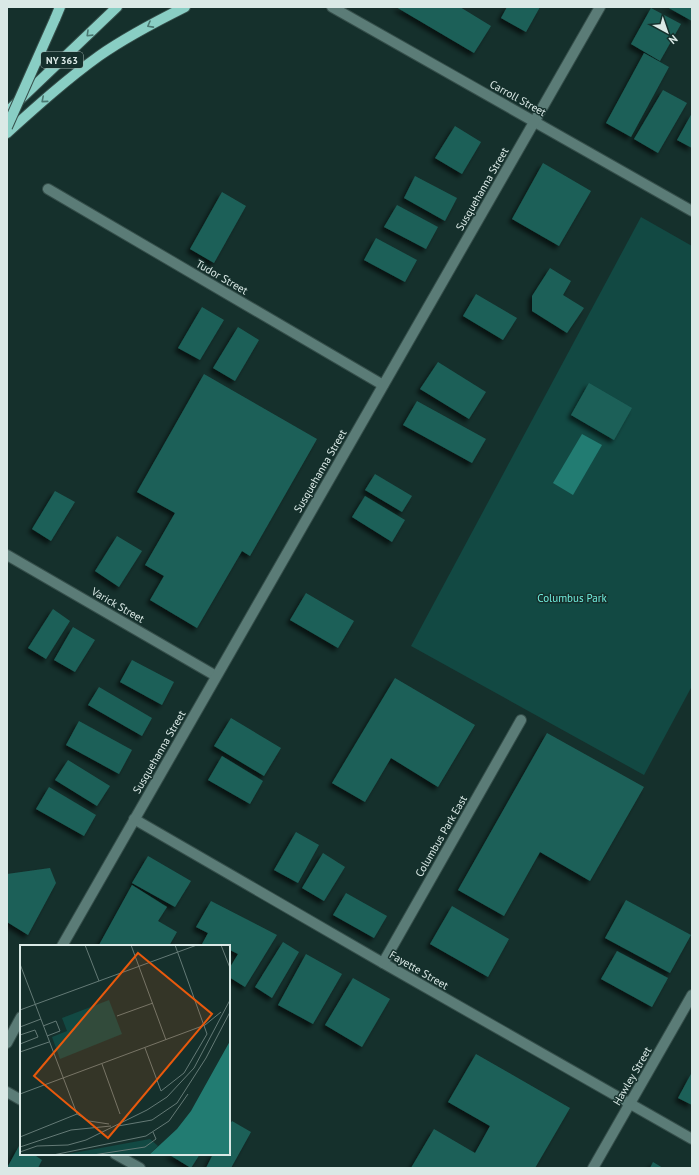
<svg xmlns="http://www.w3.org/2000/svg" width="699" height="1175" viewBox="0 0 699 1175" font-family="'PT Sans',sans-serif">
<style>
.green{fill:#124943}
.water{fill:#227c72}
.building{fill:#1d6058;filter:url(#shadow)}
.lines{fill:none;stroke-linecap:round;stroke-linejoin:round}
.minor-casing{stroke:#354e4a;stroke-width:12}
.major-casing{stroke:#354e4a;stroke-width:12}
.minor{stroke:#5b7c77;stroke-width:10}
.major{stroke:#89cec4;stroke-width:10}
.major-bridge-casing{stroke:#354e4a;stroke-width:12;stroke-linecap:butt}
.major-bridge{stroke:#89cec4;stroke-width:10}
.oneway{stroke:#497770}
.labels{text-anchor:middle;stroke-width:3;stroke-linejoin:round;paint-order:stroke}
.shield{fill:#15302c;stroke:#9fb2ae;stroke-width:1}
.shield-label{font-size:10px;font-weight:bold;fill:#dae9e6}
.street-label{font-size:11px;fill:#dae9e6;stroke:#15302c}
.park-label{font-size:11px;fill:#71edde;stroke:#15302c}
.inset-road{fill:none;stroke:#647a76;stroke-width:1}
.view{fill:#e8590c;fill-opacity:0.15;stroke:#e8590c;stroke-width:2}
.inset-edge{fill:none;stroke:#dae9e6;stroke-width:2}
</style>
<defs>
<filter id="shadow"><feDropShadow dx="-3.5" dy="3.5" stdDeviation="2" flood-color="#0009"/></filter>
</defs>
<rect width="100%" height="100%" fill="#15302c"/>
<polygon class="green" points="641,217 692,246 692,686 644,775 411,646"/>
<polygon class="water" points="582,434 602,445 573,495 553,483"/>
<g class="building">
<polygon points="396,7 460,7 491,26 474,53"/>
<polygon points="507,7 540,7 526,32 501,18"/>
<polygon points="667,7 692,7 692,21"/>
<polygon points="651,8 681,24 660,61 631,44"/>
<polygon points="644,53 669,67 631,137 606,123"/>
<polygon points="663,90 687,103 658,153 634,139"/>
<polygon points="692,113 692,148 677,140"/>
<polygon points="455,126 481,142 462,174 435,158"/>
<polygon points="543,163 591,191 559,246 512,219"/>
<polygon points="415,176 457,198 445,221 404,198"/>
<polygon points="222,192 246,206 214,263 190,249"/>
<polygon points="397,205 438,227 426,249 384,227"/>
<polygon points="376,238 417,260 405,282 364,260"/>
<polygon points="550,268 571,281 563,295 584,308 567,333 532,311 532,296"/>
<polygon points="476,294 517,318 503,340 463,316"/>
<polygon points="202,307 224,320 200,360 178,348"/>
<polygon points="238,327 259,340 235,381 213,368"/>
<polygon points="438,362 486,392 469,419 420,389"/>
<polygon points="204,374 317,439 250,556 242,551 197,628 150,600 164,576 145,565 175,513 137,492"/>
<polygon points="589,383 632,408 614,440 571,415"/>
<polygon points="417,401 486,439 472,463 403,425"/>
<polygon points="375,474 412,496 402,512 365,490"/>
<polygon points="55,491 75,502 51,541 32,529"/>
<polygon points="365,496 405,520 392,542 352,517"/>
<polygon points="117,536 142,551 119,587 95,571"/>
<polygon points="306,593 354,621 338,648 290,620"/>
<polygon points="53,609 70,621 46,659 28,648"/>
<polygon points="73,627 95,640 75,672 54,660"/>
<polygon points="132,660 174,682 162,705 120,682"/>
<polygon points="395,678 475,725 438,787 391,758 365,802 332,783"/>
<polygon points="99,687 152,718 142,736 88,705"/>
<polygon points="231,718 281,748 264,776 214,746"/>
<polygon points="79,721 132,750 119,774 66,745"/>
<polygon points="547,733 644,787 590,881 540,852 504,916 458,890"/>
<polygon points="222,756 263,781 250,804 208,780"/>
<polygon points="68,760 110,786 97,806 55,780"/>
<polygon points="49,787 96,815 84,836 36,809"/>
<polygon points="296,832 319,845 298,883 274,870"/>
<polygon points="323,853 345,867 324,901 302,888"/>
<polygon points="148,856 191,881 175,907 132,883"/>
<polygon points="50,868 56,883 28,935 7,922 7,874"/>
<polygon points="132,885 167,907 158,921 177,932 169,946 102,946 99,945"/>
<polygon points="346,893 387,916 374,938 333,915"/>
<polygon points="626,900 691,935 670,973 605,938"/>
<polygon points="211,901 277,935 245,987 229,977 229,969 238,954 230,950 229,952 229,946 201,946 208,933 196,927"/>
<polygon points="452,906 509,939 488,977 430,944"/>
<polygon points="283,942 299,952 272,998 255,987"/>
<polygon points="617,951 668,978 652,1007 601,979"/>
<polygon points="306,954 342,974 313,1024 278,1005"/>
<polygon points="353,978 390,999 362,1047 325,1025"/>
<polygon points="476,1054 570,1108 535,1168 411,1168 434,1129 475,1153 490,1126 448,1102"/>
<polygon points="692,1072 692,1105 678,1098"/>
<polygon points="232,1121 251,1132 231,1168 206,1168 213,1154 229,1154 229,1126"/>
<polygon points="19,1146 21,1147 21,1154 33,1154 42,1160 38,1168 7,1168"/>
<polygon points="168,1154 200,1154 191,1168"/>
<polygon points="653,1162 663,1168 650,1168"/>
</g>
<g class="lines">
<g class="minor-casing">
<g id="minor">
<polyline points="332,7 692,211"/>
<polyline points="48,189 383,385"/>
<polyline points="7,555 216,676"/>
<polyline points="134,819 383,963 692,1139"/>
<polyline points="62,946 600,7"/>
<polyline points="383,963 521,720"/>
<polyline points="7,1043 21,1017"/>
<polyline points="7,1092 21,1100"/>
<polyline points="115,1154 140,1168"/>
<polyline points="593,1168 692,995"/>
</g>
</g>
<g class="major-casing">
<g id="major">
<polyline points="55,19 60,7"/>
<polyline points="7,112 117,7"/>
<path d="M7 133C37 106 67 79 99 56 126 37 155 22 185 7"/>
</g>
</g>
<use href="#minor" class="minor"/>
<use href="#major" class="major"/>
<g class="major-bridge-casing">
<polyline id="major-bridge" points="7,127 55,19"/>
</g>
<use href="#major-bridge" class="major-bridge"/>
</g>
<defs><path id="oneway-chevron" d="M-2-3.5L2.5 0L-2 3.5" fill="none" stroke-width="1.6" stroke-linecap="round" stroke-linejoin="round"/></defs>
<g class="oneway">
<use href="#oneway-chevron" transform="translate(150 25) rotate(151)"/>
<use href="#oneway-chevron" transform="translate(89 34) rotate(136)"/>
<use href="#oneway-chevron" transform="translate(44 100) rotate(139)"/>
</g>
<g class="labels">
<rect class="shield" x="41" y="52" width="42" height="16" rx="3"/>
<g class="shield-label">
<text x="62" y="64">NY 363</text>
</g>
<g class="street-label">
<text transform="translate(518 98) rotate(29)" y="4">Carroll Street</text>
<text transform="translate(482 189) rotate(-60)" y="4">Susquehanna Street</text>
<text transform="translate(222 277) rotate(30)" y="4">Tudor Street</text>
<text transform="translate(320 471) rotate(-60)" y="4">Susquehanna Street</text>
<text transform="translate(118 605) rotate(30)" y="4">Varick Street</text>
<text transform="translate(159 752) rotate(-60)" y="4">Susquehanna Street</text>
<text transform="translate(441 836) rotate(-60)" y="4">Columbus Park East</text>
<text transform="translate(419 970) rotate(30)" y="4">Fayette Street</text>
<text transform="translate(632 1076) rotate(-60)" y="4">Hawley Street</text>
</g>
<g class="park-label">
<text x="572" y="602">Columbus Park</text>
</g>
</g>
<g transform="translate(20 945)">
<rect width="210" height="210" fill="#15302c"/>
<path d="M89 55 102 89 40 114 32 92 47 86 42 73ZM130 194 138 201 129 210H42Z" fill="#124943"/>
<path d="M210 96V210H129L157 184 171 166Z" fill="#227c72"/>
<path class="inset-road" d="M65 0 79 36M111 0 146 95M201 0 210 23M0 19 57 169 0 192M0 65 177 0M97 71 133 58M185 80 201 67M23 81 36 76 40 86 27 91M0 82 21 74M0 90 15 85 18 92 0 99M125 103 141 146 164 128 187 89 155 0M0 107 29 97M82 119 100 169M0 149 185 80M57 169 69 176 89 179M98 181 132 175 157 158 186 113 210 67M0 202 51 185 91 181M0 207 17 201 48 200 66 195 127 165 147 152 174 123 210 55M33 210 126 191 149 176 168 149M73 210 125 202 136 194 133 187"/>
<path class="view" d="M118 8 192 69 88 193 14 131Z"/>
<rect width="210" height="210" class="inset-edge"/>
</g>
<rect width="699" height="1175" fill="none" stroke="#dae9e6" stroke-width="16"/>
<g transform="translate(667 32) rotate(140)" stroke="#15302c" stroke-width="3" paint-order="stroke">
<path d="M0-3L7 15L0 10L-7 15Z" fill="#dae9e6"/>
<text y="-6" font-size="11" font-weight="bold" text-anchor="middle" fill="#dae9e6">N</text>
</g>
</svg>
